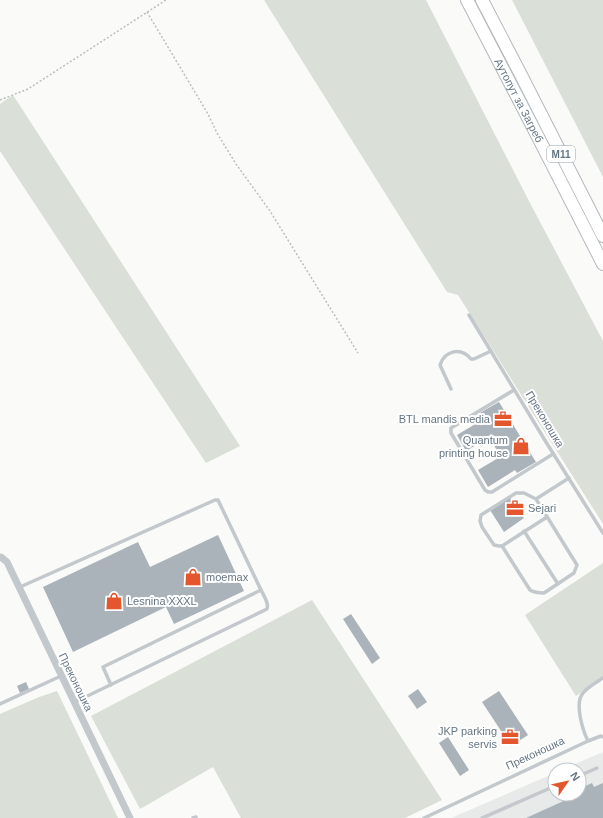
<svg xmlns="http://www.w3.org/2000/svg" width="603" height="818" viewBox="0 0 603 818" font-family="Arial,sans-serif">
<style>
.built{fill:#e8e9e9}
.green{fill:#dadfd7}
.building{fill:#aab3b9}
.lines{fill:none;stroke-linecap:round;stroke-linejoin:round}
.trunk-casing{stroke:#b4b9bd;stroke-width:14}
.path{stroke:#bbbfc2;stroke-width:1.5;stroke-dasharray:2 2;stroke-linecap:butt}
.service{stroke:#c3c8cc;stroke-width:3.5}
.minor{stroke:#c3c8cc;stroke-width:7}
.trunk{stroke:#fff;stroke-width:12}
.labels{text-anchor:middle;stroke-width:4;stroke-linejoin:round;paint-order:stroke}
.shield{fill:#fff;stroke:#939fa8;stroke-width:1}
.shield-label{font-size:10px;font-weight:bold;fill:#657683}
.street-label{font-size:11px;fill:#657683;stroke:#fff}
.poi-label{font-size:11px;fill:#657683;stroke:#fff;text-anchor:end}
</style>
<rect width="100%" height="100%" fill="#fafaf8"/>
<polygon class="built" points="603,752 603,818 451,818 555,773 555,794 579,794 579,770 561,770"/>
<g class="green">
<polygon points="264,0 426,0 530,203 603,341 603,524 458,295 447,292"/>
<polygon points="512,0 603,0 603,177"/>
<polygon points="13,95 240,446 206,463 104,309 0,151 0,104"/>
<polygon points="603,563 603,677 576,696 525,615"/>
<polygon points="312,600 442,800 405,818 241,818 213,767 140,809 91,716"/>
<polygon points="57,691 118,818 0,818 0,714 39,697"/>
</g>
<g class="building">
<polygon points="499,402 536,462 517,473 515,470 488,487 478,470 505,454 502,449 498,452 492,442 496,440 493,435 466,451 457,435 482,420 478,414"/>
<polygon points="510,497 524,518 504,532 490,510"/>
<polygon points="218,535 244,591 174,624 166,607 73,652 43,587 138,542 150,567"/>
<polygon points="351,614 380,658 372,664 343,619"/>
<polygon points="26,682 29,689 20,693 17,686"/>
<polygon points="418,689 427,702 417,709 408,696"/>
<polygon points="499,691 528,735 511,746 482,702"/>
<polygon points="448,737 469,770 460,776 439,743"/>
<polygon points="592,783 594,787 603,783 603,818 526,818 579,794 579,789"/>
</g>
<g class="lines">
<g class="trunk-casing">
<g id="trunk">
<path id="s1" d="M467 0 537 135 603 264"/>
<polyline points="482,0 520,73 603,236"/>
</g>
</g>
<g class="path">
<polyline points="147,12 208,114 217,133 236,164 270,211 358,353"/>
<polyline points="0,100 28,89 166,0"/>
</g>
<g class="service">
<polyline points="469,315 546,442 603,533"/>
<path d="M451 389 440 365C445 350 461 347 471 359H474L491 351"/>
<polyline points="514,390 451,428 451,433 485,490 488,492 492,492 553,454"/>
<path d="M536 499 577 565 574 573 544 593C539 593 535 593 530 590L502 546H499L494 545 482 527 480 521 481 515 516 493H524L536 499 569 478"/>
<polyline points="524,531 558,584"/>
<polyline points="502,546 547,517"/>
<polyline points="20,587 215,500 218,500 261,590"/>
<path d="M75 702 267 609C269 603 264 596 261 590L103 667 111 685"/>
<polyline points="0,704 61,676"/>
<polyline points="588,741 601,736 603,737"/>
<polyline points="579,776 597,768"/>
<polyline points="193,818 196,817"/>
<path d="M424 818 588 741C583 731 574 703 583 693 588 687 597 682 603 678"/>
<polyline points="482,818 555,786"/>
</g>
<polyline class="minor" points="0,557 1,557 7,562 130,818"/>
<use href="#trunk" class="trunk"/>
</g>
<defs>
<g id="office-bare" transform="scale(1.38)"><path d="M-6-3h4V-5.5h4V-3h4V5H-6ZM-1-4.5V-3h2v-1.5ZM-6 0V1H6V0Z" fill="#e4572e" stroke="#fff" stroke-width="2.5" paint-order="stroke"/></g>
<g id="shop-bare" transform="scale(1.38)"><path d="M-5-2.5h2.3a2.7 3.5 0 0 1 5.4 0H5L5.5 6h-11ZM-1.5-2.5h3a1.5 2.3 0 0 0-3 0Z" fill="#e4572e" stroke="#fff" stroke-width="2.5" paint-order="stroke"/></g>
</defs>
<g fill-rule="evenodd">
<use href="#office-bare" x="503" y="419"/>
<use href="#shop-bare" x="521" y="446"/>
<use href="#office-bare" x="515" y="508"/>
<use href="#shop-bare" x="193" y="577"/>
<use href="#shop-bare" x="114" y="601"/>
<use href="#office-bare" x="510" y="737"/>
</g>
<g class="labels">
<rect class="shield" x="547" y="146" width="28" height="16" rx="3"/>
<g class="shield-label">
<text x="561" y="158">M11</text>
</g>
<g class="street-label">
<text dy="4" stroke="none"><textPath href="#s1" startOffset="113">Аутопут за Загреб</textPath></text>
<text transform="translate(545 419) rotate(59)" y="4">Преконошка</text>
<text transform="translate(76 682) rotate(64)" y="4">Преконошка</text>
<text transform="translate(535 753) rotate(-25)" y="4">Преконошка</text>
</g>
<g class="poi-label">
<text x="490" y="423">BTL mandis media</text>
<text x="508" y="444">Quantum<tspan x="508" dy="13">printing house</tspan></text>
<text x="528" y="512" text-anchor="start">Sejari</text>
<text x="206" y="581" text-anchor="start">moemax</text>
<text x="127" y="605" text-anchor="start">Lesnina XXXL</text>
<text x="497" y="735">JKP parking<tspan x="497" dy="13">servis</tspan></text>
</g>
</g>
<g transform="translate(567 782) rotate(56)"><circle r="19" fill="#ffffff" stroke="#c1c8cd"/>
<path d="M0-3L7 15L0 10L-7 15Z" fill="#e4572e"/>
<text y="-6" font-size="11" font-weight="bold" text-anchor="middle" fill="#657683">N</text>
</g>
</svg>
